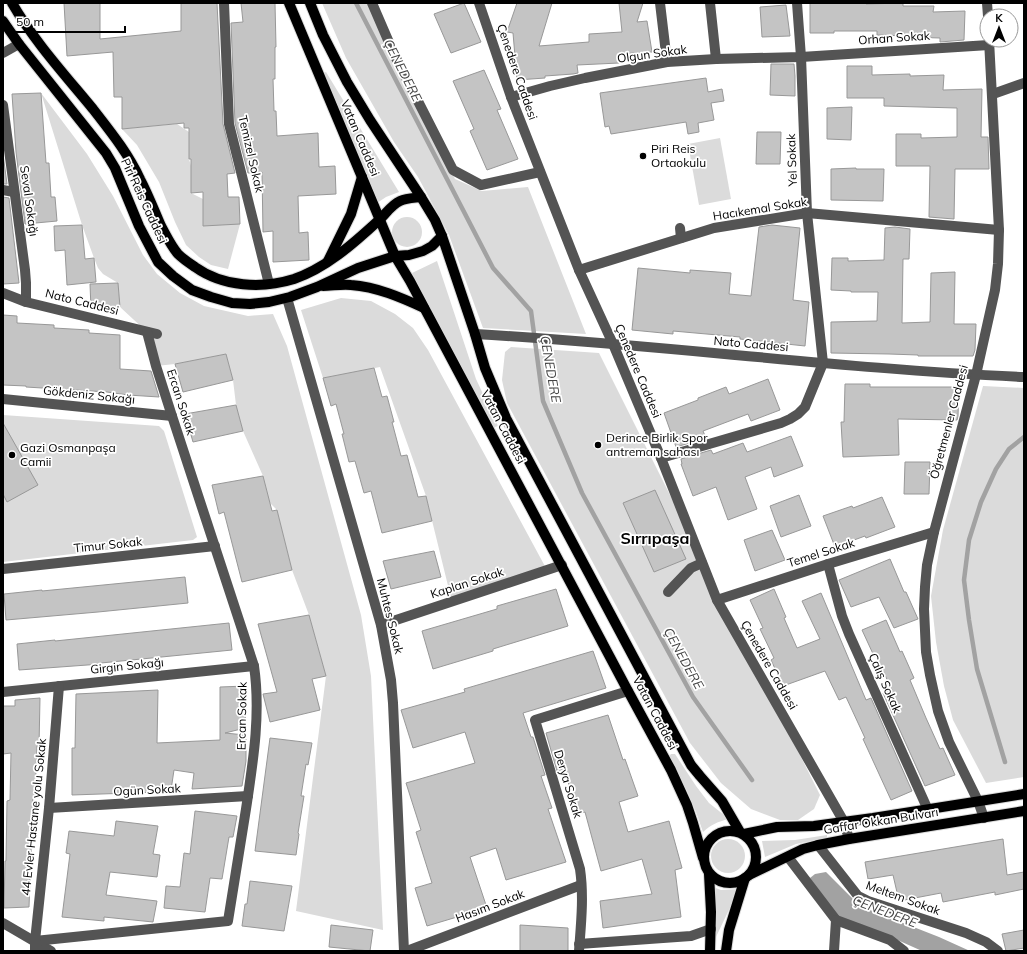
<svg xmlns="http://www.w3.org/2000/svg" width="1027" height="954" viewBox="0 0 1027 954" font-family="Mulish,sans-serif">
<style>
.green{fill:#dbdbdb}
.water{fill:#a2a2a2}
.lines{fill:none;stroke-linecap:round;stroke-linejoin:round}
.stream{stroke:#a2a2a2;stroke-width:4.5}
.building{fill:#c4c4c4;stroke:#989898}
.major-casing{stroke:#dbdbdb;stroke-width:12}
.minor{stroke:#545454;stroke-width:10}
.major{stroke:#000;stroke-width:10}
.poi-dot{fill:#000;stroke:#fff;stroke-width:1.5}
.labels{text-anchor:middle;stroke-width:3.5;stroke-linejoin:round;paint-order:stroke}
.street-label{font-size:12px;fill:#000;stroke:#fff}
.poi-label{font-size:12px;fill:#000;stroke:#fff;text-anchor:start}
.water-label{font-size:13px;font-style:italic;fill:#434343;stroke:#fff}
.district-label{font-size:16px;font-weight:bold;fill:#000;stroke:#fff}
</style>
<rect width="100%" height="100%" fill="#fff"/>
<g class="green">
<polygon points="322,3 367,3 455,179 482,191 528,187 586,334 483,328 449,235 418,177 394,142 346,58"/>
<polygon points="326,72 399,192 386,197 377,203 322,74"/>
<polygon points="41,93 87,154 113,196 143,255 157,274 180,293 204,306 248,316 273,314 287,346 361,615 371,676 383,930 296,911 326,676 309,615 292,570 277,510 269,502 263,476 243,431 236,405 233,380 226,354 175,364 156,366 147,332 120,307 118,283 103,274 98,268 94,258 82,225"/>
<polygon points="177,124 189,132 189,159 191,166 191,193 203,199 240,224 228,269 211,265 199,257 186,245 175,222 159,182 137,145 122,129"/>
<polygon points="720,138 731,199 699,205 688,144"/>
<circle cx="407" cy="232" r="15"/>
<polygon points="437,261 476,379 498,426 492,428 412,273"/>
<polygon points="341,298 371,301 395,314 413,328 428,350 547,570 452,602 426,496 380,367 323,378 301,310"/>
<polygon points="511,347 599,353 820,795 814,809 798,820 780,820 751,809 721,783 690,743 507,403 502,380 505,352"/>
<polygon points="983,386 1024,388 1024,777 986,783 953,720 944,686 936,642 931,596 943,530"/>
<polygon points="3,415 159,426 164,431 197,537 193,540 3,562"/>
<path d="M671 754H675L696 786 709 803 729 819C717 822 712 824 703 832L696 812 687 791 668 757Z"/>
<polygon points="827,835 827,838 796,844 765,857 762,841 795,840"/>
<circle cx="728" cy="856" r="17"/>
<polygon points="713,887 721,890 739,889 714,941"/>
</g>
<polygon class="water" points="826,872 860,906 939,937 970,951 922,951 893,938 837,919 810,878 815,874"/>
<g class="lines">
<g class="stream">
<polyline points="356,3 493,268 531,311 543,401 582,493 693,697 752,780"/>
<polyline points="1005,762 977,669 969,620 964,580 969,540 981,502 996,469 1009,449 1024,437"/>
</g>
</g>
<g class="building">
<polygon points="64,3 100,3 100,39 181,31 181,3 217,3 223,124 235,173 227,174 228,197 239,197 240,224 203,226 203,192 191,193 191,159 189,159 189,128 184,128 184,123 122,129 122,97 114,97 113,52 67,56"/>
<polygon points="241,3 275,3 276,47 275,47 275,79 273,79 274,111 276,111 277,136 318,133 319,167 335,166 336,194 298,196 299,233 308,232 309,260 273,262 273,231 263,232 262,172 248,173 235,123 231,23 243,22"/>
<polygon points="464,3 481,42 451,53 434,14"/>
<polygon points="517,3 552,3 539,46 589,42 589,34 622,32 619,3 643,3 637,22 647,21 652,52 618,54 619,63 577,65 578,73 573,74 545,76 545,78 517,80 513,33 507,32"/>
<polygon points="810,3 866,3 866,4 903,3 903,6 934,6 933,12 965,11 964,40 940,42 940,38 908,37 908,36 877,35 877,31 834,31 834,33 810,33"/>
<polygon points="786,5 790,36 762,37 760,7"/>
<polygon points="771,64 794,64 795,76 795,96 770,95"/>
<polygon points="847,66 872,66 872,75 910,74 910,76 944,75 943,90 982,89 981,137 988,137 989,169 955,169 954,219 929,217 930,166 896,166 896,134 921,134 921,138 957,137 957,108 884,106 884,98 847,98"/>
<polygon points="484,70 501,109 497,110 518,159 487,170 470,131 474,129 453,81"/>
<polygon points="706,78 708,92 722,89 724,101 711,103 714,120 698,123 699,132 688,134 686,122 611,134 609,126 605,127 600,93"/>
<polygon points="41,93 46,163 49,163 51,197 55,197 57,221 25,224 16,152 12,94"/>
<polygon points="852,107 851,140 827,139 827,108"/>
<polygon points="757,132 781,132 780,164 756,164"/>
<polygon points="3,154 7,184 3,184"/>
<polygon points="856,168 856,169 884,169 883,201 831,200 831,169"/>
<polygon points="3,197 9,198 19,283 3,284"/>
<polygon points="82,225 85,259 94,258 96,282 67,285 65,250 55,251 54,226"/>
<polygon points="772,225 800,228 793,300 809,302 805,346 740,339 740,337 673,331 673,334 632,330 638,268 690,273 690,270 731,273 729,294 751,296 759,227"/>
<polygon points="895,227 910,229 909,259 903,259 902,323 930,322 931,273 955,272 954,324 976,324 975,350 973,356 918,356 918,355 889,354 831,353 831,322 877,321 878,292 851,292 851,291 831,290 832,258 848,258 848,261 884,260 885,228"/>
<polygon points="118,283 120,307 91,309 90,284"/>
<polygon points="3,315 17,316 17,323 54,325 54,328 89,330 89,333 120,335 120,369 151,371 159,397 128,395 107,392 26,387 26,386 3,385"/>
<polygon points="226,354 233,380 183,392 175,364"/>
<polygon points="374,368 382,397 387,396 394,422 392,422 401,456 407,455 418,497 426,496 432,521 382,533 371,491 364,493 355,461 349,462 342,434 344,434 336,404 331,406 323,378"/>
<polygon points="768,379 780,410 751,421 748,414 703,431 706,438 676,447 664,413 698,400 698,398 726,387 729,394"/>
<polygon points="845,384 870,384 870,387 959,387 958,416 957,420 898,419 899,455 843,457 841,422 844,422"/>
<polygon points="236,405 243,431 193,442 185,414"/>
<polygon points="3,423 38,485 7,502 3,494"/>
<polygon points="791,436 803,466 774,477 771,467 745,477 757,509 728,520 716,487 693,496 681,464 682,464 681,459 711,450 713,454 743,443 747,452"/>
<polygon points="905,462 930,462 929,494 904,494"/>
<polygon points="263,476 272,511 277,510 292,570 242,582 224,512 219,514 212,485"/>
<polygon points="655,490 686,559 654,572 623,503"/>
<polygon points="799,495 811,526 781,537 770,506"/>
<polygon points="882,497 895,527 866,538 865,536 835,547 823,516 852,506 853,508"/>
<polygon points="772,530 785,560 755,571 744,540"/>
<polygon points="434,551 441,577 391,589 383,561"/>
<polygon points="890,559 904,592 906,592 918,619 894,628 879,597 851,607 839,580"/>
<polygon points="185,577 188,603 98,612 6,620 4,594 42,590 42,591"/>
<polygon points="556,589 568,626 493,649 493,651 433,669 422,631 497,609 497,606"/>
<polygon points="774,589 786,617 784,618 797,648 820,639 802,601 821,593 866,700 871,698 912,791 891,800 863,739 865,738 846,697 839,700 825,671 783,686 771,660 774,658 760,629 763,628 750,600"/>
<polygon points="309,615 326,676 312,679 320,710 270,722 263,694 277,692 258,624"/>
<polygon points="886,620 900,652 902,651 914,678 910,680 926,718 940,749 943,748 955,775 925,786 883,693 892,690 876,656 874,656 862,630"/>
<polygon points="229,623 232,650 101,663 101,664 19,670 17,644 55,640 55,641"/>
<polygon points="593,651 606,688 523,713 531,737 533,737 545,775 541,776 552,808 548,809 566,862 506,880 496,848 470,857 487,908 427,926 415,888 432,883 416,832 421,830 406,783 475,763 465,732 413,748 401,710 465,692 464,689"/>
<polygon points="246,686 245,728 225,733 245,735 245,739 246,739 246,761 242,786 192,789 194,773 174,770 171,790 159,790 159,792 72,795 72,748 75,748 76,694 158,690 157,743 220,740 220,687"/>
<polygon points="40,698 39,746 37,746 35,795 33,796 29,907 4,908 5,861 6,861 7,801 10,800 11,753 3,754 3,706 15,706 15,700"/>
<polygon points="608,715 623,760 625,759 638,796 619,802 628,832 669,821 682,868 675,870 681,917 603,928 600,901 652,894 642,859 601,871 585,812 578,814 564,769 557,771 546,733"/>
<polygon points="270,738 312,743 308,765 306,764 301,796 304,796 298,833 299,834 296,855 255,851"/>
<polygon points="195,811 237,816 233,837 229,837 222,879 210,878 205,912 164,908 166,886 180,887 184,853 190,854"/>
<polygon points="116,821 158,826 153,854 160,855 157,877 110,872 106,895 157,901 153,922 104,917 104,921 62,917 70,854 66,853 69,831 114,836"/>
<polygon points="1003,839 1007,875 1024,872 1024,889 995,895 995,892 943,902 941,893 899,901 893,875 868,879 865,862"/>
<polygon points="250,881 292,886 284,931 242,926 245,904 247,904"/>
<polygon points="331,925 373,930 370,951 329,947"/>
<polygon points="520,925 568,928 568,951 520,951"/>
<polygon points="1024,930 1024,948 1006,951 1002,934"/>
</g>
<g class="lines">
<g class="major-casing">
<g id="major">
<path d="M12 3C34 41 65 75 93 109 110 131 128 153 140 179 148 194 154 210 161 226 166 235 171 246 178 254 183 259 189 263 195 267 223 287 262 289 294 279 326 268 353 244 378 221 385 215 391 205 400 201 407 198 414 198 421 197"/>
<polyline points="289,3 395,256 410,281 628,691 671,770 687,805 693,823 703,858"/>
<polyline points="310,3 323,35 347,82 370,120 421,197 435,220 442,236 475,334 485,368 506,418 691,765 700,776 722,801 740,832"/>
<polyline points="3,21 19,44 106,153 115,168 139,226 158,262 173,276 192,290 211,297 232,303 250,304 269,302 290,297 317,287 358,268 395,256 409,255 423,251 432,246 442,236"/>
<polyline points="328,261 351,214 362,177"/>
<path d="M323 286C332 286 341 284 351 285 377 287 400 297 424 308"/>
<circle cx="730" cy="857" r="26"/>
<polyline points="744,834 777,827 814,826 873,818 1024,794"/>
<polyline points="709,874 711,912 710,951"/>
<polyline points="749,875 803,849 818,845 849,839 1024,811"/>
<polyline points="726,951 729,930 745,878"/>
</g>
</g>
<g class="minor">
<polyline points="224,3 229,124 269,284"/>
<polyline points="372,3 394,54 453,170 481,185 540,172"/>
<polyline points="479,3 511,97 579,270 613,344 661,458 717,600 844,822 849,839"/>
<polyline points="660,3 667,62"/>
<polyline points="710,3 716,59"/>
<polyline points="987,3 988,16"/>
<polyline points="3,53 19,44"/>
<polyline points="993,94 1024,83"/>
<polyline points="511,97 550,86 585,78 667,62 716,59 801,57 989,45"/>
<polyline points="3,105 25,270 26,283 26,302"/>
<polyline points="3,190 14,192"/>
<polyline points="680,228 681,238"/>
<polyline points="579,270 714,228 807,213 999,230"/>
<polyline points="3,293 26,302 157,334"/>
<polyline points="287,298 381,625 391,680 393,703 404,951"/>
<path d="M475 334C658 344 841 369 1024 377"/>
<polyline points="3,399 172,416"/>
<polyline points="661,458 781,423 790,419 798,414 805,407 823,363 807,213 801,57 797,3"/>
<polyline points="828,564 842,616 849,634 928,810"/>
<polyline points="3,569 215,546"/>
<polyline points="668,592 691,568 702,563"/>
<polyline points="717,600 828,564 934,532"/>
<polyline points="381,625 562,565"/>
<polyline points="3,692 254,666"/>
<polyline points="49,808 248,796"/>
<polyline points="984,818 978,801 949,742 938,711 930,675 926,652 924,609 925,587 927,565 934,532 976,375 995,290 998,264 999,230 989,40"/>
<polyline points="818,845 858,896 868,901 966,933 986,942 998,951"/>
<polyline points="788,857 836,920 834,951"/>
<polyline points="836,920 890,940 904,951"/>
<polyline points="3,923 51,951"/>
<path d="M35 941 228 921C234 884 240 847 246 809 253 762 261 714 254 666L172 416 156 366 147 332"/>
<polyline points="579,944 691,936 711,929"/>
<polyline points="35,951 35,941 49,808 59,686"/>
<polyline points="407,951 581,885"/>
<path d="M579 951C581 924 584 896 580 869L535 720 628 691"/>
</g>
<use href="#major" class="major"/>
</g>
<g class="poi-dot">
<circle cx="643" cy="156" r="4"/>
<circle cx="598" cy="445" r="4"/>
<circle cx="12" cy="455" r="4"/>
</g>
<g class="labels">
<g class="street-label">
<text transform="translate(894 38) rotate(-4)" y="4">Orhan Sokak</text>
<text transform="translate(652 54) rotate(-8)" y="4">Olgun Sokak</text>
<text transform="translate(517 72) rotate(71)" y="4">Çenedere Caddesi</text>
<text transform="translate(360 138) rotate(67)" y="4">Vatan Caddesi</text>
<text transform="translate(251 154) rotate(77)" y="4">Temizel Sokak</text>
<text transform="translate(792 160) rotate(-92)" y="4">Yel Sokak</text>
<text transform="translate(29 201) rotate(82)" y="4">Seval Sokağı</text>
<text transform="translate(144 201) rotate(65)" y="4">Piri Reis Caddesi</text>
<text transform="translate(760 209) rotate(-9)" y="4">Hacıkemal Sokak</text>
<text transform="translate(82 302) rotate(14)" y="4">Nato Caddesi</text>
<text transform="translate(751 344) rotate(5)" y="4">Nato Caddesi</text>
<text transform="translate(638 371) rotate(67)" y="4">Çenedere Caddesi</text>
<text transform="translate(89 395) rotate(6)" y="4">Gökdeniz Sokağı</text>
<text transform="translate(181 402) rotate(72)" y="4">Ercan Sokak</text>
<text transform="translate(949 422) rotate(-75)" y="4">Öğretmenler Caddesi</text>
<text transform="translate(503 427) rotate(62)" y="4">Vatan Caddesi</text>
<text transform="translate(108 545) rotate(-6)" y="4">Timur Sokak</text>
<text transform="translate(821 553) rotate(-18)" y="4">Temel Sokak</text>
<text transform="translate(467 583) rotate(-18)" y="4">Kaplan Sokak</text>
<text transform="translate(390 616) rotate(76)" y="4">Muhtes Sokak</text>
<text transform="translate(769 665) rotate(60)" y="4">Çenedere Caddesi</text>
<text transform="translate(127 666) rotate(-6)" y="4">Girgin Sokağı</text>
<text transform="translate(885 683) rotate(66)" y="4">Çalış Sokak</text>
<text transform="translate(655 713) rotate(62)" y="4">Vatan Caddesi</text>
<text transform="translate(242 716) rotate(-89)" y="4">Ercan Sokak</text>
<text transform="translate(568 784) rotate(73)" y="4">Derya Sokak</text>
<text transform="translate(147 790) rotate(-3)" y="4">Ogün Sokak</text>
<text transform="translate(34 817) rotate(-84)" y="4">44 Evler Hastane yolu Sokak</text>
<text transform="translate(881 821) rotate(-9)" y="4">Gaffar Okkan Bulvarı</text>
<text transform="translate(903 898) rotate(20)" y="4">Meltem Sokak</text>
<text transform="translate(490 906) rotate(-21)" y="4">Hasım Sokak</text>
</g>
<g class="poi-label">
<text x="651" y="153">Piri Reis<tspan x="651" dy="14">Ortaokulu</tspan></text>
<text x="606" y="442">Derince Birlik Spor<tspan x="606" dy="14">antreman sahası</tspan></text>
<text x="20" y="452">Gazi Osmanpaşa<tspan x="20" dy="14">Camii</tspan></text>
</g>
<g class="water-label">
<text transform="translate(403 70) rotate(63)" y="5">ÇENEDERE</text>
<text transform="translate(551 369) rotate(80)" y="5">ÇENEDERE</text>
<text transform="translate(684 658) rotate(61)" y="5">ÇENEDERE</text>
<text transform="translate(885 911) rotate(21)" y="5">ÇENEDERE</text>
</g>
<g class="district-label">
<text x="655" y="544">Sırrıpaşa</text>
</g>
</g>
<rect width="1027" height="954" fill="none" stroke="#000000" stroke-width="8"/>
<g transform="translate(999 28)"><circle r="19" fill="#ffffff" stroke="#999999"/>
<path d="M0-3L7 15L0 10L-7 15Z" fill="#000000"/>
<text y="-6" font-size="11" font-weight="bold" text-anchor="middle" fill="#000000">K</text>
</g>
<path d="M10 26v6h115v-6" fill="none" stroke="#000000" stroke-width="2"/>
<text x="16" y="26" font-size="12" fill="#000000" stroke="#ffffff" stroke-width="3" paint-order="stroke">50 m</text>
</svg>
